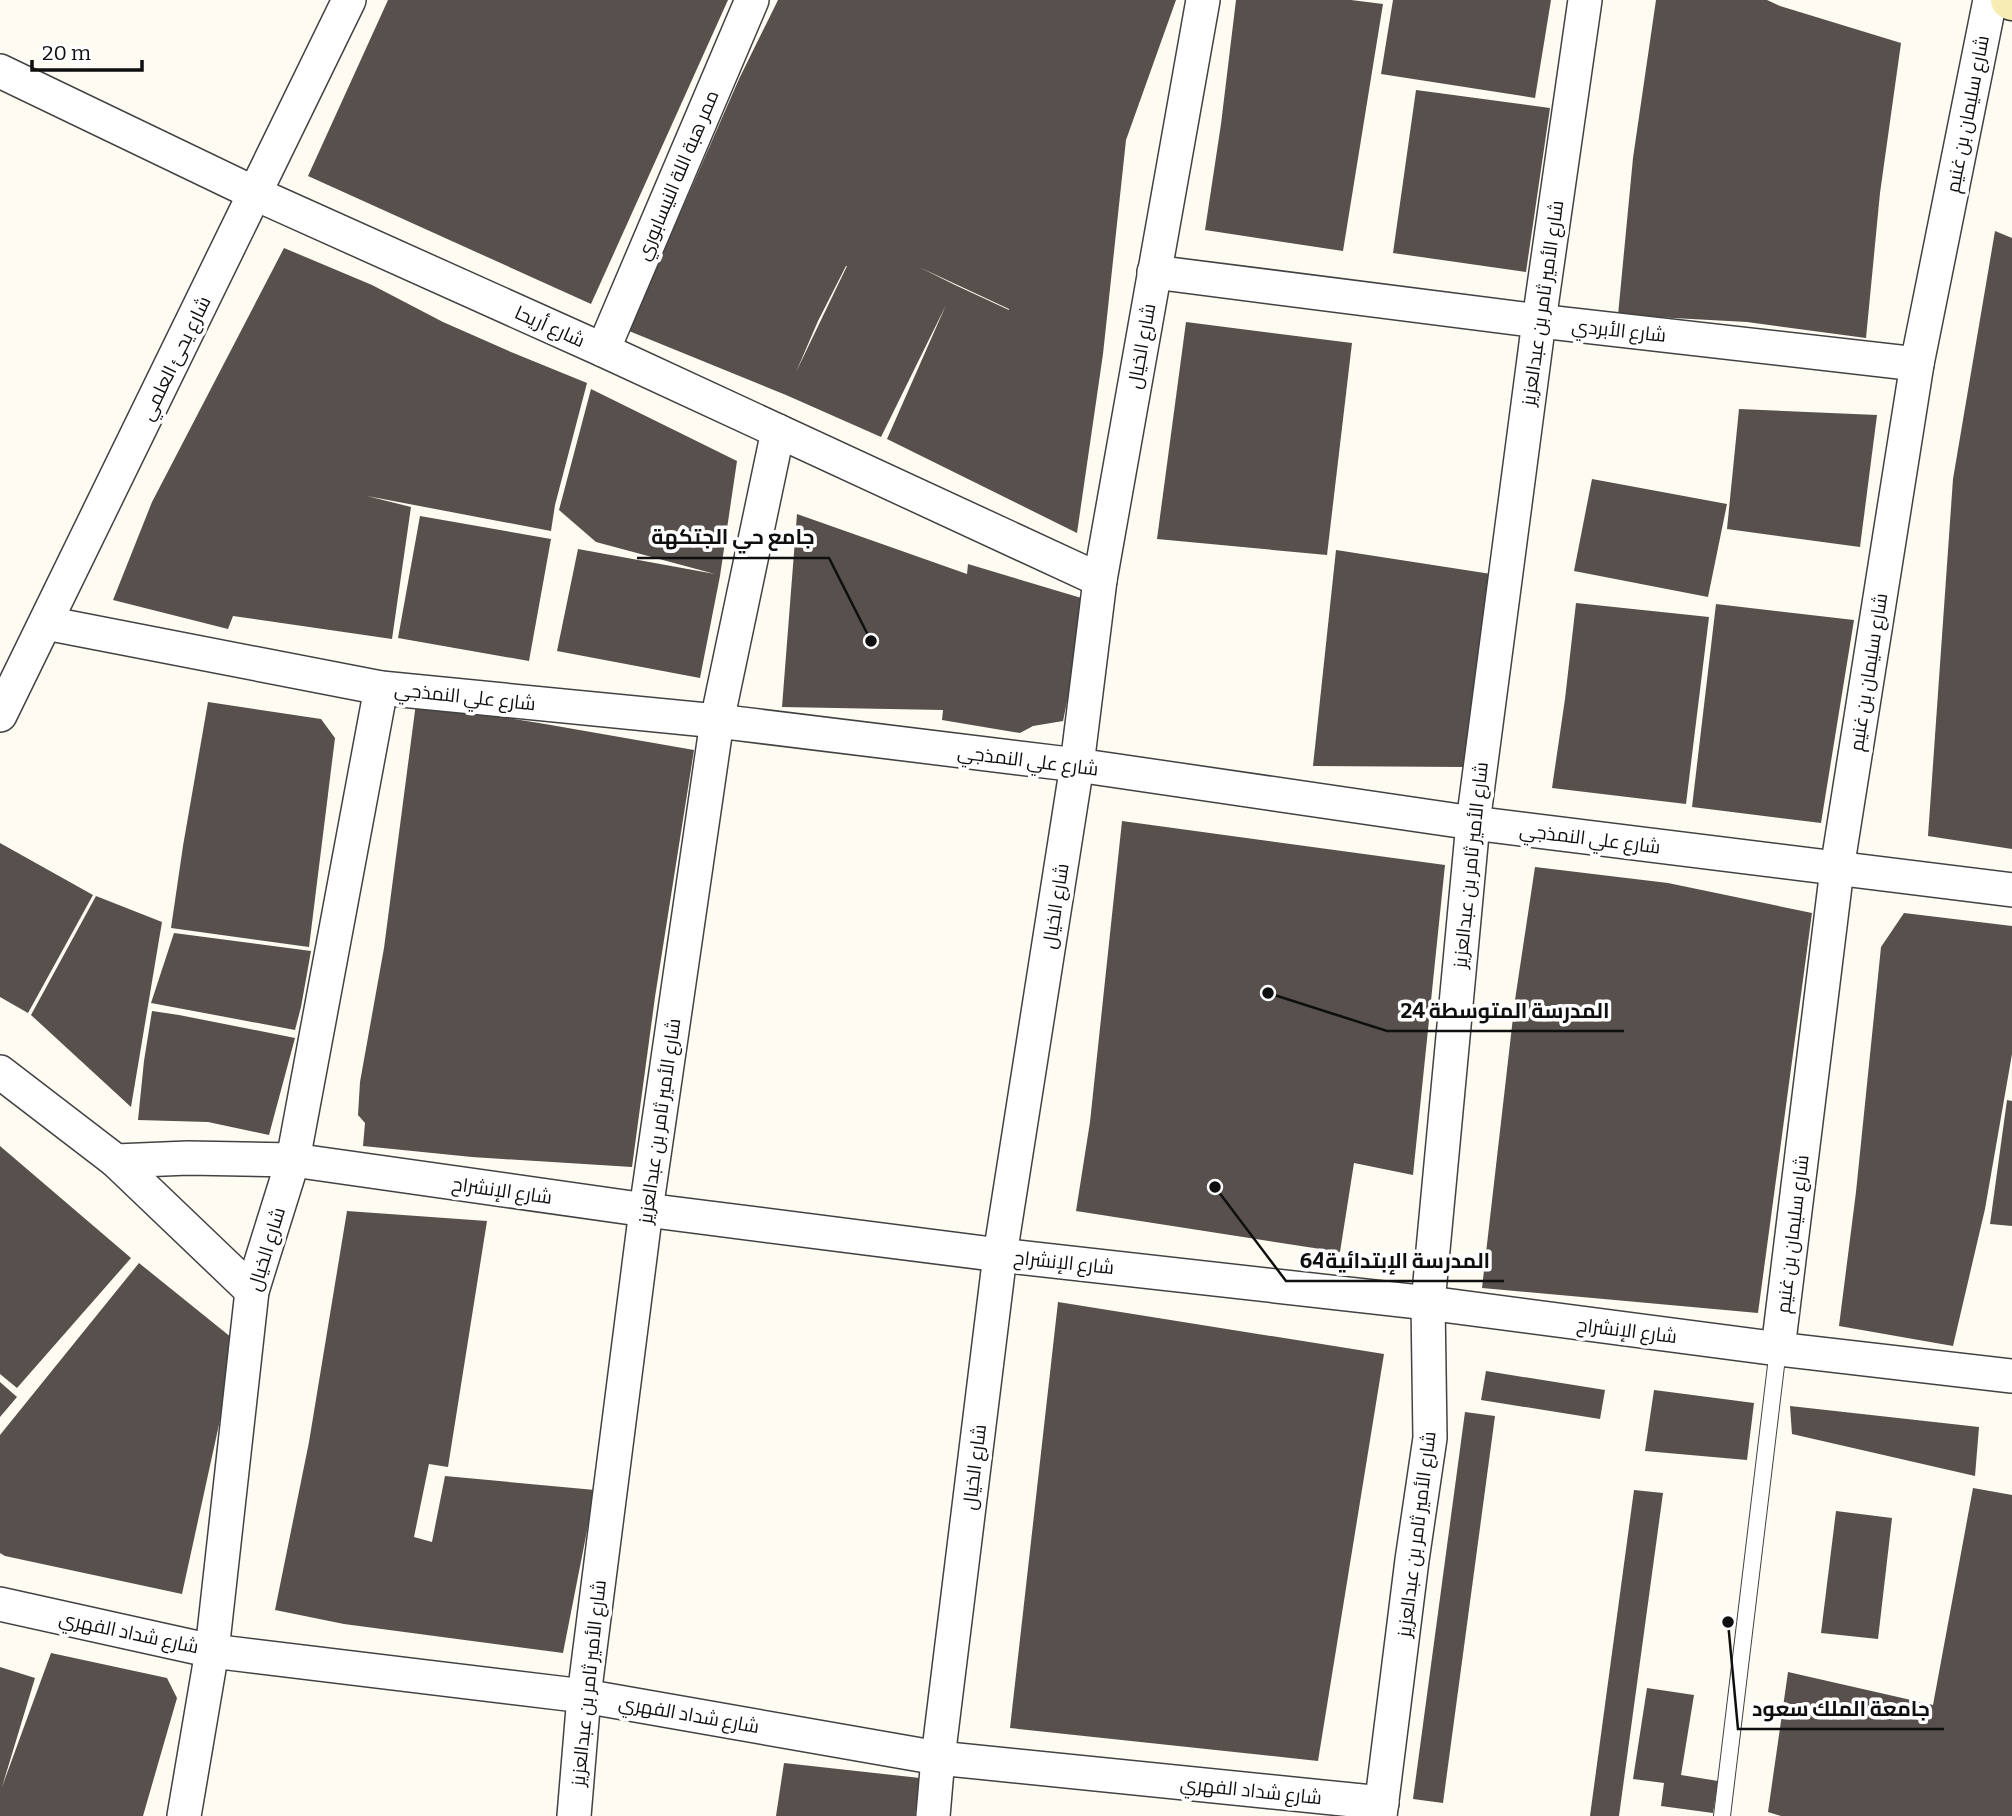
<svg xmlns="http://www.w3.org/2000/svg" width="2012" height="1816" viewBox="0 0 2012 1816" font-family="Bitter,Cairo,serif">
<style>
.building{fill:#57504c;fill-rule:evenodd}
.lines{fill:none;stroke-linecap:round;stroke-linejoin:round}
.service-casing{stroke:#424242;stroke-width:18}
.minor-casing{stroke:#424242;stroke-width:36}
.secondary-casing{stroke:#313131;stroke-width:41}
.service{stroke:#fff;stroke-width:16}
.minor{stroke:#fff;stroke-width:33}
.secondary{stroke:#f7ecb4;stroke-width:38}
.labels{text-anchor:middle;stroke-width:7;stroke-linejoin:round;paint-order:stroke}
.street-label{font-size:19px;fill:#0f0f0f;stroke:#fff}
.leader{fill:none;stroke:#0f0f0f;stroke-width:2.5}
.callout-dot{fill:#0f0f0f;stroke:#fff;stroke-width:2.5}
.callout-label{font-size:21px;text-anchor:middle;font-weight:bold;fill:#0f0f0f;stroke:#fff;stroke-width:7;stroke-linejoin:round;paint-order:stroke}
</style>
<rect width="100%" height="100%" fill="#fefbf2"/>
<g class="building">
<polygon points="388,0 728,0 591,304 308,176"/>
<path d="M778 0H1176L1126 140 1103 354 1077 533 887 439 946 305 881 437 786 395 629 331 739 79ZM846 266H847L796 372 818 321ZM919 267 1009 309V310L955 285Z"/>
<polygon points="1236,0 1351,0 1383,4 1343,251 1205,230 1221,124"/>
<polygon points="1393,0 1551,0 1535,98 1381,74"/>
<polygon points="1656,0 1767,0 1780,6 1901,43 1880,193 1866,338 1747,322 1618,315 1633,158"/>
<polygon points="1416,90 1550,108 1526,272 1393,253"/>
<polygon points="1995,231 2012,238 2012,849 1928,836 1953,479"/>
<polygon points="284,248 372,285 443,322 511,352 587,383 555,505 551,531 367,496 411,507 392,639 233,616 228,629 113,600 152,502"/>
<polygon points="1186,322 1352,343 1327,555 1157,539"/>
<polygon points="591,389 737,461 720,576 700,678 557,651 578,549 715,574 596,542 559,510"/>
<polygon points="1739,409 1877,415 1860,547 1727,529"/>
<polygon points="1592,479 1727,504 1708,597 1574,571"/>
<polygon points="797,514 967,574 968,564 1088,600 1063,721 1033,726 1020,733 942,720 943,710 782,707"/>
<polygon points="420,516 551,539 529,661 398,638"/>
<polygon points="1336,550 1491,574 1463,767 1313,766"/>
<polygon points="1576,603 1709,617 1686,804 1552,788 1565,699"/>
<polygon points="1716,604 1854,620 1821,823 1692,807"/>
<polygon points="208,702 321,719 335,738 309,947 171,928 183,846"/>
<polygon points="416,703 545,724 694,750 655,997 632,1167 472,1157 363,1146 365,1123 358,1115 360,1082 384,948"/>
<polygon points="1122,821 1445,865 1413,1175 1354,1163 1340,1252 1076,1211 1090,1122"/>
<polygon points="0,843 93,895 28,1013 0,997"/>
<polygon points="1535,867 1668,883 1812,913 1758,1313 1482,1288 1515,1000"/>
<polygon points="96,896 162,922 131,1107 31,1015"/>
<polygon points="1904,913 2012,926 2012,1054 1985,1209 1953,1346 1839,1326 1856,1192 1881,947"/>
<polygon points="174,933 311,951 301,1007 295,1030 151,1003"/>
<polygon points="152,1011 179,1015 295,1038 269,1135 208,1122 138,1120 144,1061"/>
<polygon points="2007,1100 2012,1101 2012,1226 1990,1224"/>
<polygon points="0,1146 131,1258 17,1388 0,1374"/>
<polygon points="347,1211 487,1221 448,1467 429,1464 414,1537 432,1542 445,1476 595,1490 563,1653 344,1624 275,1610 309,1442"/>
<polygon points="139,1263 237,1342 182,1594 5,1556 0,1553 0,1435"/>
<polygon points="1058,1302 1384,1354 1318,1761 1010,1728"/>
<polygon points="1486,1371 1605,1390 1600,1419 1481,1400"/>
<polygon points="0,1382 17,1397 0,1417"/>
<polygon points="1654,1390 1754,1403 1747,1460 1645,1451"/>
<polygon points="1790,1406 1979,1427 1975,1476 1792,1434"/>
<polygon points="1465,1412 1495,1416 1443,1803 1413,1799"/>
<polygon points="1973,1488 2012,1495 2012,1816 1781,1816 1768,1812 1788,1672 1933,1705"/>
<polygon points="1634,1490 1663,1493 1619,1816 1590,1816"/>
<polygon points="1836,1511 1892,1518 1878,1639 1821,1633"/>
<polygon points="51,1653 167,1678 177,1698 143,1816 0,1816 0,1667 35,1678 2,1787"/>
<polygon points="1647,1688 1694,1695 1681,1775 1718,1781 1713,1813 1661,1806 1664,1783 1633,1779"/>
<polygon points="784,1763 920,1778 915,1816 776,1816"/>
</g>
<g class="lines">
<g class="service-casing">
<polyline id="service" points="1722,1816 1778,1349"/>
</g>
<g class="minor-casing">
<g id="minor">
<polyline points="0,71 256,194 603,350 1100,580"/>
<polyline points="1154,272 1539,321 1917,364"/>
<polyline points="603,350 752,0"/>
<polyline points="46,623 381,688 717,721 1077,765 1473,823 2012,890"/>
<polyline points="0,715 349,0"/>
<polyline points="0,1072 116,1161 252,1291"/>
<polyline points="116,1161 188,1158 293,1160 646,1210 1000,1255 1428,1303 1778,1349 2012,1376"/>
<polyline points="1778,1349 1837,869 1917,364 1990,0"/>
<polyline points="0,1604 212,1651 584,1696 938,1758 1382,1803"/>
<polyline points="184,1816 212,1651 252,1291 293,1160 381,688"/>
<polyline points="574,1816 584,1696 646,1210 717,721 778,431"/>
<polyline points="933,1816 938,1758 1000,1255 1077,765 1100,580 1203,0"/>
<polyline points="1380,1816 1412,1560 1430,1438 1428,1303 1473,823 1539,321 1585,0"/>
</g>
</g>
<g class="secondary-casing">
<polyline id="secondary" points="2010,0 2012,1"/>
</g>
<use href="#service" class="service"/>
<use href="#minor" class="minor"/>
<use href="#secondary" class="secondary"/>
</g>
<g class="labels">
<g class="street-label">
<text transform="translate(1967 114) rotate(-79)" y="7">شارع سليمان بن غنيم</text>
<text transform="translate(677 175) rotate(-67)" y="7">ممر هبة اللة النيسابوري</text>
<text transform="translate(1542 303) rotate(-82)" y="7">شارع الأمير ثامر بن عبدالعزيز</text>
<text transform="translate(550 326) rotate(24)" y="7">شارع أريحا</text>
<text transform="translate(1619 330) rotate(6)" y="7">شارع الأبردي</text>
<text transform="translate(1141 346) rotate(-80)" y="7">شارع الخيال</text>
<text transform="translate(175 358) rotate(-64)" y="7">شارع يحئ العلمي</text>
<text transform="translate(1868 672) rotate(-81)" y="7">شارع سليمان بن غنيم</text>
<text transform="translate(465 696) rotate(6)" y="7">شارع علي النمذجي</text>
<text transform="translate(1028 760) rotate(7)" y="7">شارع علي النمذجي</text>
<text transform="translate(1590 838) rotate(7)" y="7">شارع علي النمذجي</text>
<text transform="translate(1470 865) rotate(-84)" y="7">شارع الأمير ثامر بن عبدالعزيز</text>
<text transform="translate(1055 906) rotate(-81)" y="7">شارع الخيال</text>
<text transform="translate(659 1121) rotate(-82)" y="7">شارع الأمير ثامر بن عبدالعزيز</text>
<text transform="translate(502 1190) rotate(8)" y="7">شارع الإنشراح</text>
<text transform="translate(1792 1234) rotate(-83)" y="7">شارع سليمان بن غنيم</text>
<text transform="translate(266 1249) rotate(-73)" y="7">شارع الخيال</text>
<text transform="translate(1064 1262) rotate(6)" y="7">شارع الإنشراح</text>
<text transform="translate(1627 1330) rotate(7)" y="7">شارع الإنشراح</text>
<text transform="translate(974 1467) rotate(-83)" y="7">شارع الخيال</text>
<text transform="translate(1416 1534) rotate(-83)" y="7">شارع الأمير ثامر بن عبدالعزيز</text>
<text transform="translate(129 1632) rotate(12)" y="7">شارع شداد الفهري</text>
<text transform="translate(588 1683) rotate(-84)" y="7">شارع الأمير ثامر بن عبدالعزيز</text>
<text transform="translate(689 1714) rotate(10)" y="7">شارع شداد الفهري</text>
<text transform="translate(1251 1790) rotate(6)" y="7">شارع شداد الفهري</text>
</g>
</g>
<path class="leader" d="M871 641L829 558H637M1268 993L1387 1031H1624M1215 1187L1286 1281H1504M1728 1622L1738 1729H1944"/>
<g class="callout-dot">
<circle cx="871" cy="641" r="7"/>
<circle cx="1268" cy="993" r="7"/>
<circle cx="1215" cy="1187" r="7"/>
<circle cx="1728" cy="1622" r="7"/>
</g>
<g class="callout-label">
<text x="733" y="544">جامع حي الجتكهة</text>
<text x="1505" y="1018">المدرسة المتوسطة 24</text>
<text x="1395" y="1268">المدرسة الإبتدائية64</text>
<text x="1841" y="1716">جامعة الملك سعود</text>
</g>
<path d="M32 60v10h110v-10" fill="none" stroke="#0f0f0f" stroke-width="3.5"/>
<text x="42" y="60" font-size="21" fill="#0f0f0f" stroke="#ffffff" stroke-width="5" paint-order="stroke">20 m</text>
</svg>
